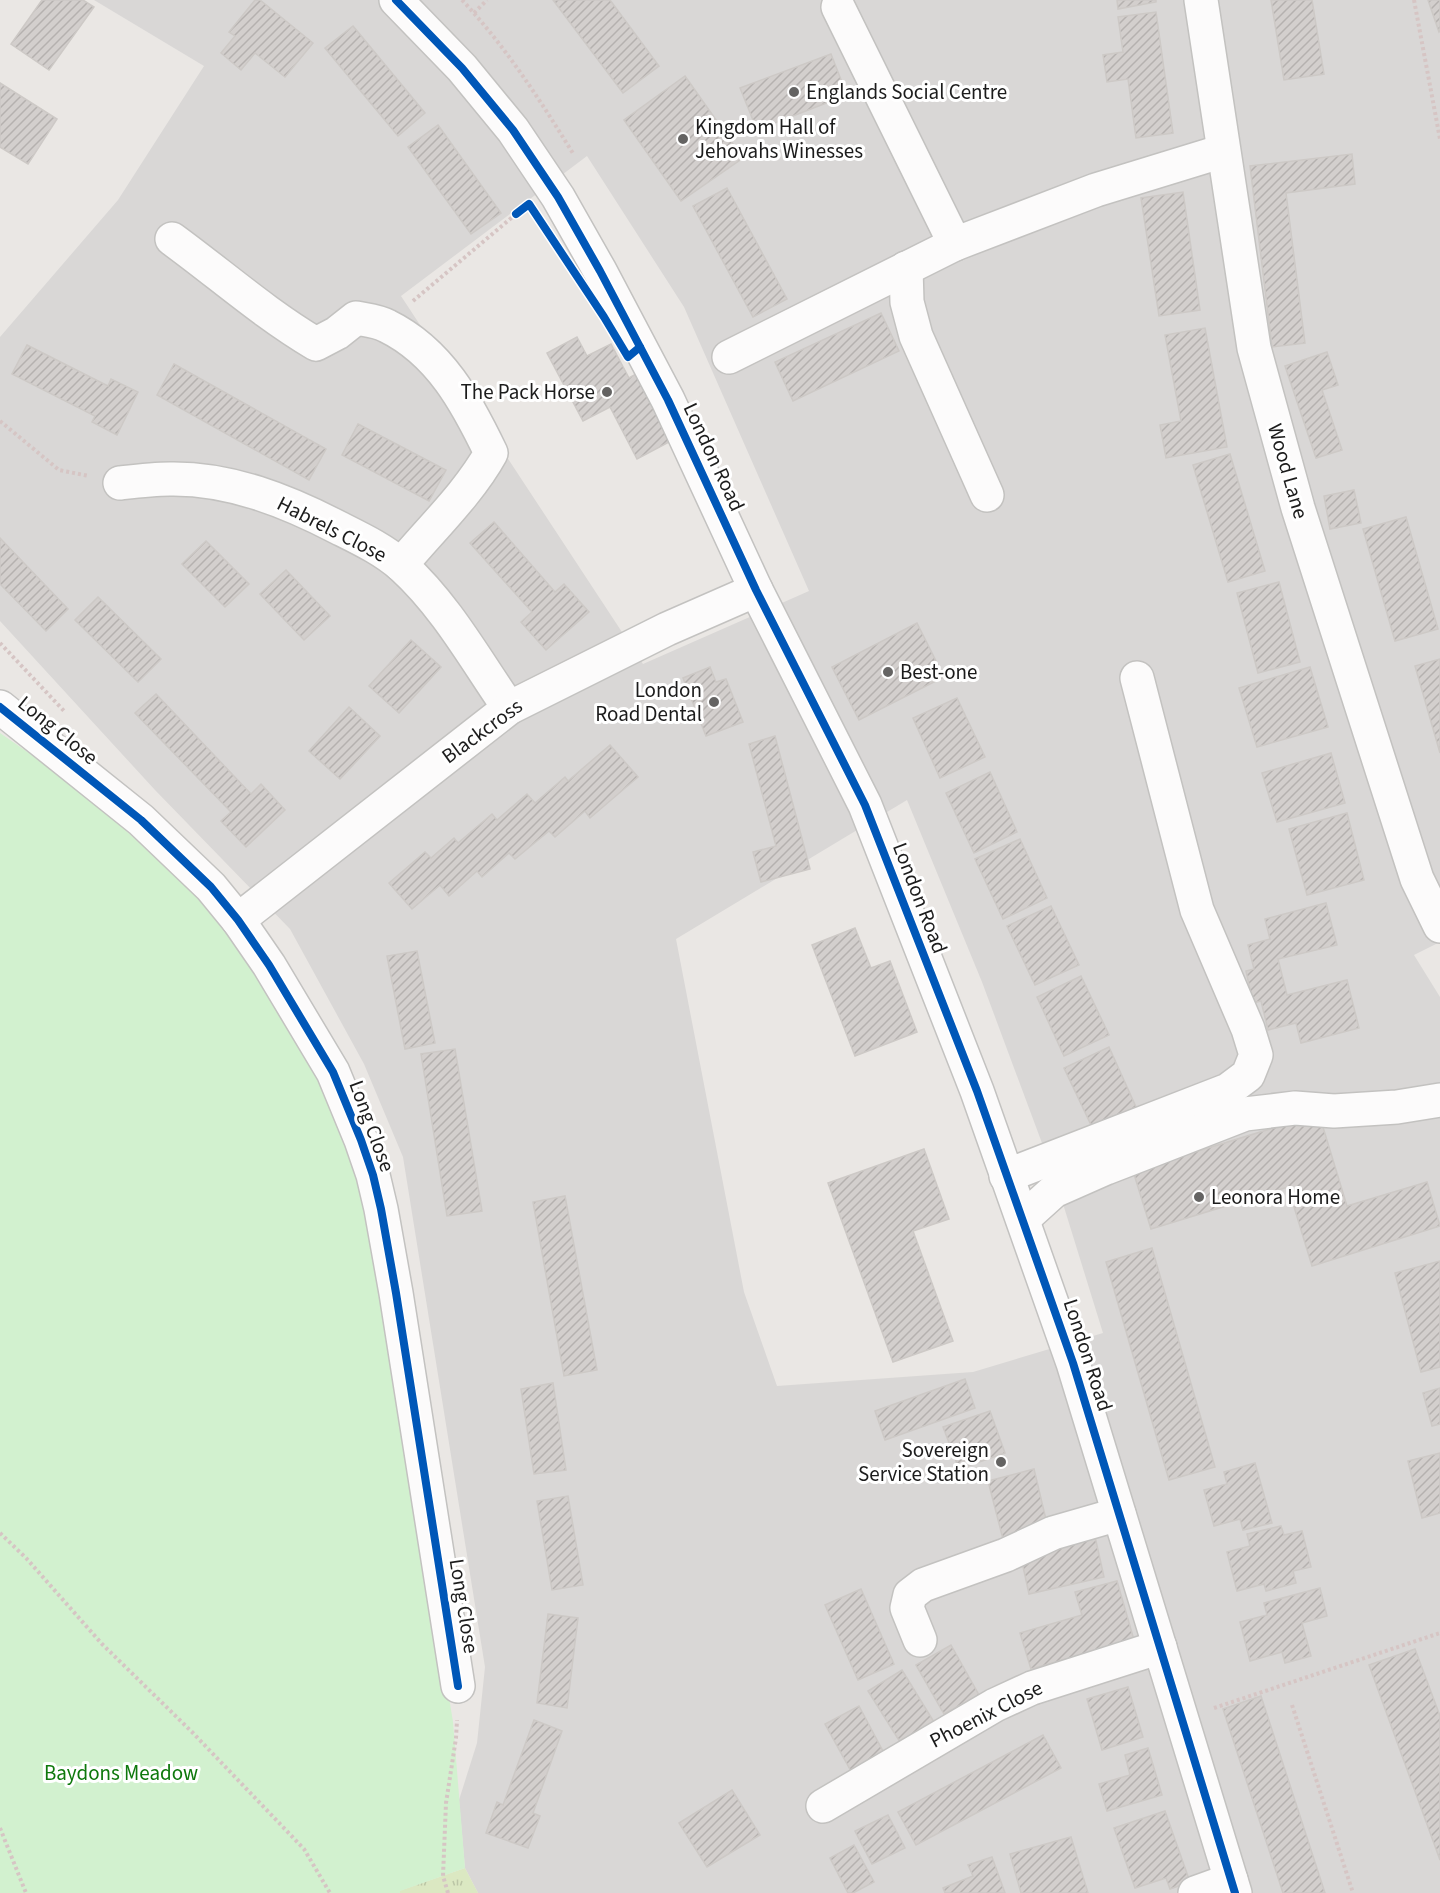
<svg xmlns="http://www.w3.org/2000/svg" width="1440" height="1893" viewBox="0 0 1440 1893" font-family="'Source Sans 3',sans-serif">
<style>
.residential{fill:#d9d7d6;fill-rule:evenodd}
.grass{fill:url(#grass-tufts)}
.park{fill:#d2f1cf}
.building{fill:url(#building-hatch);stroke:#cdc9c6;stroke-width:1.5}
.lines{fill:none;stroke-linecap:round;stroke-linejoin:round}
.minor-casing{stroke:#c3c2c0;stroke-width:36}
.path{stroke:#d6c5c4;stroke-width:4;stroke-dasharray:3 3;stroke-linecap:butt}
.minor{stroke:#fcfbfb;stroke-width:33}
.cycleway-casing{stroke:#fff;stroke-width:11}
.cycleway{stroke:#0057b8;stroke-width:8}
.poi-dot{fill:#646362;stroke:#fff;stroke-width:2}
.labels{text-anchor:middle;stroke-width:6;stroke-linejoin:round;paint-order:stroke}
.poi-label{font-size:21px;fill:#1c1c1c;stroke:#fff;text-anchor:start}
.street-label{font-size:21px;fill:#1c1c1c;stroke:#fff}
.park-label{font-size:21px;fill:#0e780c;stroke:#fff}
</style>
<defs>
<pattern id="grass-tufts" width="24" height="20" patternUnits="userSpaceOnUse" patternTransform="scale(1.5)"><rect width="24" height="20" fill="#dbe8c2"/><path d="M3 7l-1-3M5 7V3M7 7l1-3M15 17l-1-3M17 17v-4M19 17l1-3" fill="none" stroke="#bbc6a6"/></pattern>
<pattern id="building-hatch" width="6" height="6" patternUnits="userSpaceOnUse" patternTransform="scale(1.5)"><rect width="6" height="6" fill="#d3cfcd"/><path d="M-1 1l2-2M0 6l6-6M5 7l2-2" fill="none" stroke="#b5b1af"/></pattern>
</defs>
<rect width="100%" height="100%" fill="#eae7e4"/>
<path class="residential" d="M94 0H1440V942L1414 955 1440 997V1893H478L465 1868 459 1800 477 1743 485 1667 403 1157 364 1064 290 929 155 790 0 621V337L118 200 204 66ZM587 156 684 307 809 591 643 664 401 296ZM907 800 982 982 1055 1178 1103 1333 973 1372 777 1386 744 1292 676 939Z"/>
<polygon class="grass" points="465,1868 478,1893 400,1893 399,1891"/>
<polygon class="park" points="0,733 78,787 222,918 268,975 361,1162 380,1264 453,1722 465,1868 400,1891 400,1893 0,1893"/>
<g class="building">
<polygon points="42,0 83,0 94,7 49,70 11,44"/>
<polygon points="255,0 260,0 313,43 285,77 255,53 241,70 221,53 235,36 229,32"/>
<polygon points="553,0 610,0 659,66 623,93"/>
<polygon points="1117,0 1156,0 1156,2 1118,9"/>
<polygon points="1271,0 1312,0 1324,74 1284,80"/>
<polygon points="1428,0 1440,0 1440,31 1439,32"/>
<polygon points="1156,12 1173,133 1136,138 1128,79 1107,82 1103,55 1123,52 1118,17"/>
<polygon points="353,26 425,113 398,136 325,48"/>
<polygon points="831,54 847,95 757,130 740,88"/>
<polygon points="685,76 743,158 681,201 624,120"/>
<polygon points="0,83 57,119 28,164 0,147"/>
<polygon points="438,125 501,213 471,234 408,147"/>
<polygon points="1352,154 1355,184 1286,193 1305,343 1272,347 1250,166"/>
<polygon points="727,188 787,299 753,317 693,206"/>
<polygon points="1183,192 1200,310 1159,316 1141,198"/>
<polygon points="881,313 899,351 793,401 775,362"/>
<polygon points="1205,328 1227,447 1166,458 1160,425 1181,421 1165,335"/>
<polygon points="577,337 587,356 611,344 629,378 636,374 671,441 637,459 610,407 583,421 547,353"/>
<polygon points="27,345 108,386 111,379 138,392 117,435 92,422 95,416 12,374"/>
<polygon points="1327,352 1338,385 1322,390 1342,450 1316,458 1285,366"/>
<polygon points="174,364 326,449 309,480 157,395"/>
<polygon points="358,424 446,470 429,501 342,455"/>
<polygon points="1230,454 1265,571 1228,582 1193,465"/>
<polygon points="1354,490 1361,523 1330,529 1324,496"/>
<polygon points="1406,517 1438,629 1395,641 1363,529"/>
<polygon points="494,522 555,592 564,584 589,612 546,650 521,622 532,612 470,543"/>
<polygon points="0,538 68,609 46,631 0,584"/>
<polygon points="206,541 249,584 225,607 182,564"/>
<polygon points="286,570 330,616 304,640 260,594"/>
<polygon points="1279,582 1300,662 1258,673 1237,593"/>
<polygon points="98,597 161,659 138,682 75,620"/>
<polygon points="917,623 944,677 859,720 832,667"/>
<polygon points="411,640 441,667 399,713 369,686"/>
<polygon points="1440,659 1440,753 1415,666"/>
<polygon points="710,667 716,682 726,679 743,722 706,736 683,678"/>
<polygon points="1310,667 1328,727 1257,747 1239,688"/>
<polygon points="156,694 251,794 261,784 285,810 246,847 221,821 231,812 135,713"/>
<polygon points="957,698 985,757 940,778 913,718"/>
<polygon points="349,707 380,736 340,779 309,751"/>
<polygon points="775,736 810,869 761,882 753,852 776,846 749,744"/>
<polygon points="610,745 638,777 590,818 585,811 555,837 549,831 515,859 509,853 482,877 477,871 449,896 440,885 412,909 389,883 425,852 431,858 454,838 458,843 492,814 497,820 527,794 535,803 565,777 568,781"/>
<polygon points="1331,753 1345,803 1277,822 1262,773"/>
<polygon points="990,772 1017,832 974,853 946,793"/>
<polygon points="1347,813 1364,880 1307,895 1289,829"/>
<polygon points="1020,839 1047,898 1003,919 975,859"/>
<polygon points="1326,903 1337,945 1278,959 1287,995 1347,980 1359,1028 1301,1043 1296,1023 1268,1030 1261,1001 1253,1003 1246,971 1254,969 1248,945 1270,939 1265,919"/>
<polygon points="1051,906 1079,965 1035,985 1007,926"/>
<polygon points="855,928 871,968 890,961 917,1032 855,1056 812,945"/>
<polygon points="417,951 435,1043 405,1049 387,956"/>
<polygon points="1081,976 1109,1035 1064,1056 1037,997"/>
<polygon points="1109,1047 1136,1107 1092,1127 1064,1068"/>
<polygon points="455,1049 482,1211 447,1216 421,1054"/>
<polygon points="1319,1114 1347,1206 1427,1182 1440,1226 1312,1266 1288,1187 1151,1229 1133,1171"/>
<polygon points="924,1149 949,1219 913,1231 953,1341 893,1362 828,1183"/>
<polygon points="565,1196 597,1370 564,1376 533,1202"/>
<polygon points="1152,1248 1215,1467 1169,1480 1106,1262"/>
<polygon points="1440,1261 1440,1367 1421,1372 1395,1273"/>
<polygon points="965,1379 975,1408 885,1440 875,1411"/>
<polygon points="553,1383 566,1470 534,1474 521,1389"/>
<polygon points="1440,1388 1440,1424 1432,1426 1423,1393"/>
<polygon points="990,1411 1005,1453 959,1469 943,1427"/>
<polygon points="1440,1453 1440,1513 1422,1518 1408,1461"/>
<polygon points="1255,1463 1272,1523 1243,1530 1240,1519 1214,1526 1204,1490 1227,1484 1224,1472"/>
<polygon points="1034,1469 1048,1528 1003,1539 988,1481"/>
<polygon points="568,1496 583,1585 552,1590 537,1501"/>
<polygon points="1281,1526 1284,1535 1302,1531 1311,1567 1293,1571 1296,1583 1266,1591 1264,1584 1237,1591 1227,1552 1250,1546 1247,1534"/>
<polygon points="1094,1532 1104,1577 1029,1594 1022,1562 1042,1557 1039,1544"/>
<polygon points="1117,1581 1134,1640 1031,1669 1020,1633 1082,1615 1075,1592"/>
<polygon points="1320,1588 1327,1616 1302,1623 1311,1656 1285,1663 1282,1652 1250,1661 1240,1622 1267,1615 1264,1603"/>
<polygon points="861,1589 894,1664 858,1680 825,1605"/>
<polygon points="548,1614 578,1618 567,1708 537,1703"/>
<polygon points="951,1645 979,1695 944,1714 916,1665"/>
<polygon points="1415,1649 1440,1716 1440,1860 1369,1665"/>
<polygon points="902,1670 934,1722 900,1742 868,1691"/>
<polygon points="1128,1687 1143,1737 1102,1750 1087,1699"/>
<polygon points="1261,1696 1325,1893 1283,1893 1223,1709"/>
<polygon points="859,1706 885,1755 852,1773 825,1724"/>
<polygon points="534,1720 562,1731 533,1813 540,1816 528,1848 486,1833 497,1802 503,1805"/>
<polygon points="1043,1735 1061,1768 916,1845 898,1812"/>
<polygon points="1148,1748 1162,1795 1107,1811 1099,1784 1130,1775 1125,1755"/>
<polygon points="732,1790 760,1835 707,1867 679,1823"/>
<polygon points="1165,1811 1190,1882 1170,1889 1166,1878 1135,1888 1114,1828"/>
<polygon points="888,1815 905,1848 872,1864 855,1831"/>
<polygon points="1071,1837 1088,1893 1021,1893 1010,1854"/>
<polygon points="854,1845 874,1882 853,1893 848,1893 830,1858"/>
<polygon points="992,1857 1005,1893 945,1893 943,1888 973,1876 968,1865"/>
</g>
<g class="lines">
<g class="minor-casing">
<g id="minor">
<polyline points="396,0 462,68 513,130 558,197 600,271 668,400 756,590 865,805 977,1091 1073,1363 1235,1893"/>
<polyline points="1201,0 1254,348 1298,508 1417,879 1440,926"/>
<polyline points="838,7 955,244"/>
<path d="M172 239C220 274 265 314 316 344L337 333 356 318C366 320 378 321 387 326 440 352 467 403 491 453 469 493 430 530 401 565"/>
<polyline points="906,268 907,302 916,336 987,495"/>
<polyline points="729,357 955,244 1096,190 1223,151"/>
<path d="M120 483C137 481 153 479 170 479 230 478 287 501 339 528 361 539 384 550 402 566 446 606 475 659 509 708"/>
<polyline points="0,707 141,820 211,887 238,920 269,965 333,1072 361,1140 373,1175 381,1209 396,1293 458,1686"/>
<polyline points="238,920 509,708 667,629 756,590"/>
<polyline points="1006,1176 1228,1090 1248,1075 1256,1055 1248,1029 1197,910 1137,678"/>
<polyline points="1023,1219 1054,1191 1106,1168 1245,1114 1295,1108 1334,1111 1397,1107 1440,1100"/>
<polyline points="920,1640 907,1608 910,1595 923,1585 1006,1555 1053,1533 1119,1514"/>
<polyline points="823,1806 995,1705 1032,1688 1160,1647"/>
<polyline points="1195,1893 1231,1880"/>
</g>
</g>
<g class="path">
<path d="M462 0C506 47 540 100 574 155"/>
<polyline points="1414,0 1440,139"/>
<polyline points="474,13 487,0"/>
<polyline points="413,301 516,214"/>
<polyline points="0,421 59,470 89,476"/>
<polyline points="0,643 65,712"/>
<polyline points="0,1533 26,1558 102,1644 192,1732 304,1849 330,1893"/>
<polyline points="1292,1705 1353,1893"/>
<polyline points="1214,1708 1440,1633"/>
<polyline points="0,1828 26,1893"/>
<polyline points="448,1893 443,1876 446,1803 456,1738 457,1720"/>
</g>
<use href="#minor" class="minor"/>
<g class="cycleway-casing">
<g id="cycleway">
<polyline points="396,0 462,68 513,130 558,197 600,271 668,400 756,590 865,805 977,1091 1073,1363 1235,1893"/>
<polyline points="516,214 529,204 604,317 628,357 640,347"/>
<polyline points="0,707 141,820 211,887 238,920 269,965 333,1072 361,1140 373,1175 381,1209 396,1293 458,1686"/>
</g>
</g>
<use href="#cycleway" class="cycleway"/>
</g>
<g class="poi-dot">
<circle cx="794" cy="92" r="6"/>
<circle cx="683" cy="139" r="6"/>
<circle cx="607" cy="392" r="6"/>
<circle cx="888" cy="672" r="6"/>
<circle cx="714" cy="702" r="6"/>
<circle cx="1199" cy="1197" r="6"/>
<circle cx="1001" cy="1462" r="6"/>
</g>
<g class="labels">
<g class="poi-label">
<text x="806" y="99">Englands Social Centre</text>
<text x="695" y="134">Kingdom Hall of<tspan x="695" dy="24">Jehovahs Winesses</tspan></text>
<text x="595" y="399" text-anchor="end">The Pack Horse</text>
<text x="900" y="679">Best-one</text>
<text x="702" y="697" text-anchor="end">London<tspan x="702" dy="24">Road Dental</tspan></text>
<text x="1211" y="1204">Leonora Home</text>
<text x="989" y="1457" text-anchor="end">Sovereign<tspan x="989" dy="24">Service Station</tspan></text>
</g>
<g class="street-label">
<text transform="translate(714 457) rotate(65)" y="7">London Road</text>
<text transform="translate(1288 471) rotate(74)" y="7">Wood Lane</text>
<text transform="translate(332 529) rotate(27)" y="7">Habrels Close</text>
<text transform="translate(58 730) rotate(39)" y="7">Long Close</text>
<text transform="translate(482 731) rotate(-36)" y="7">Blackcross</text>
<text transform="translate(920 898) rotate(69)" y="7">London Road</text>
<text transform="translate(372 1126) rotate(70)" y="7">Long Close</text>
<text transform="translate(1088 1355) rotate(72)" y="7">London Road</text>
<text transform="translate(464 1606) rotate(81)" y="7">Long Close</text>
<text transform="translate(986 1714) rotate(-27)" y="7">Phoenix Close</text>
</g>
<g class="park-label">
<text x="121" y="1780">Baydons Meadow</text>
</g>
</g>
</svg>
